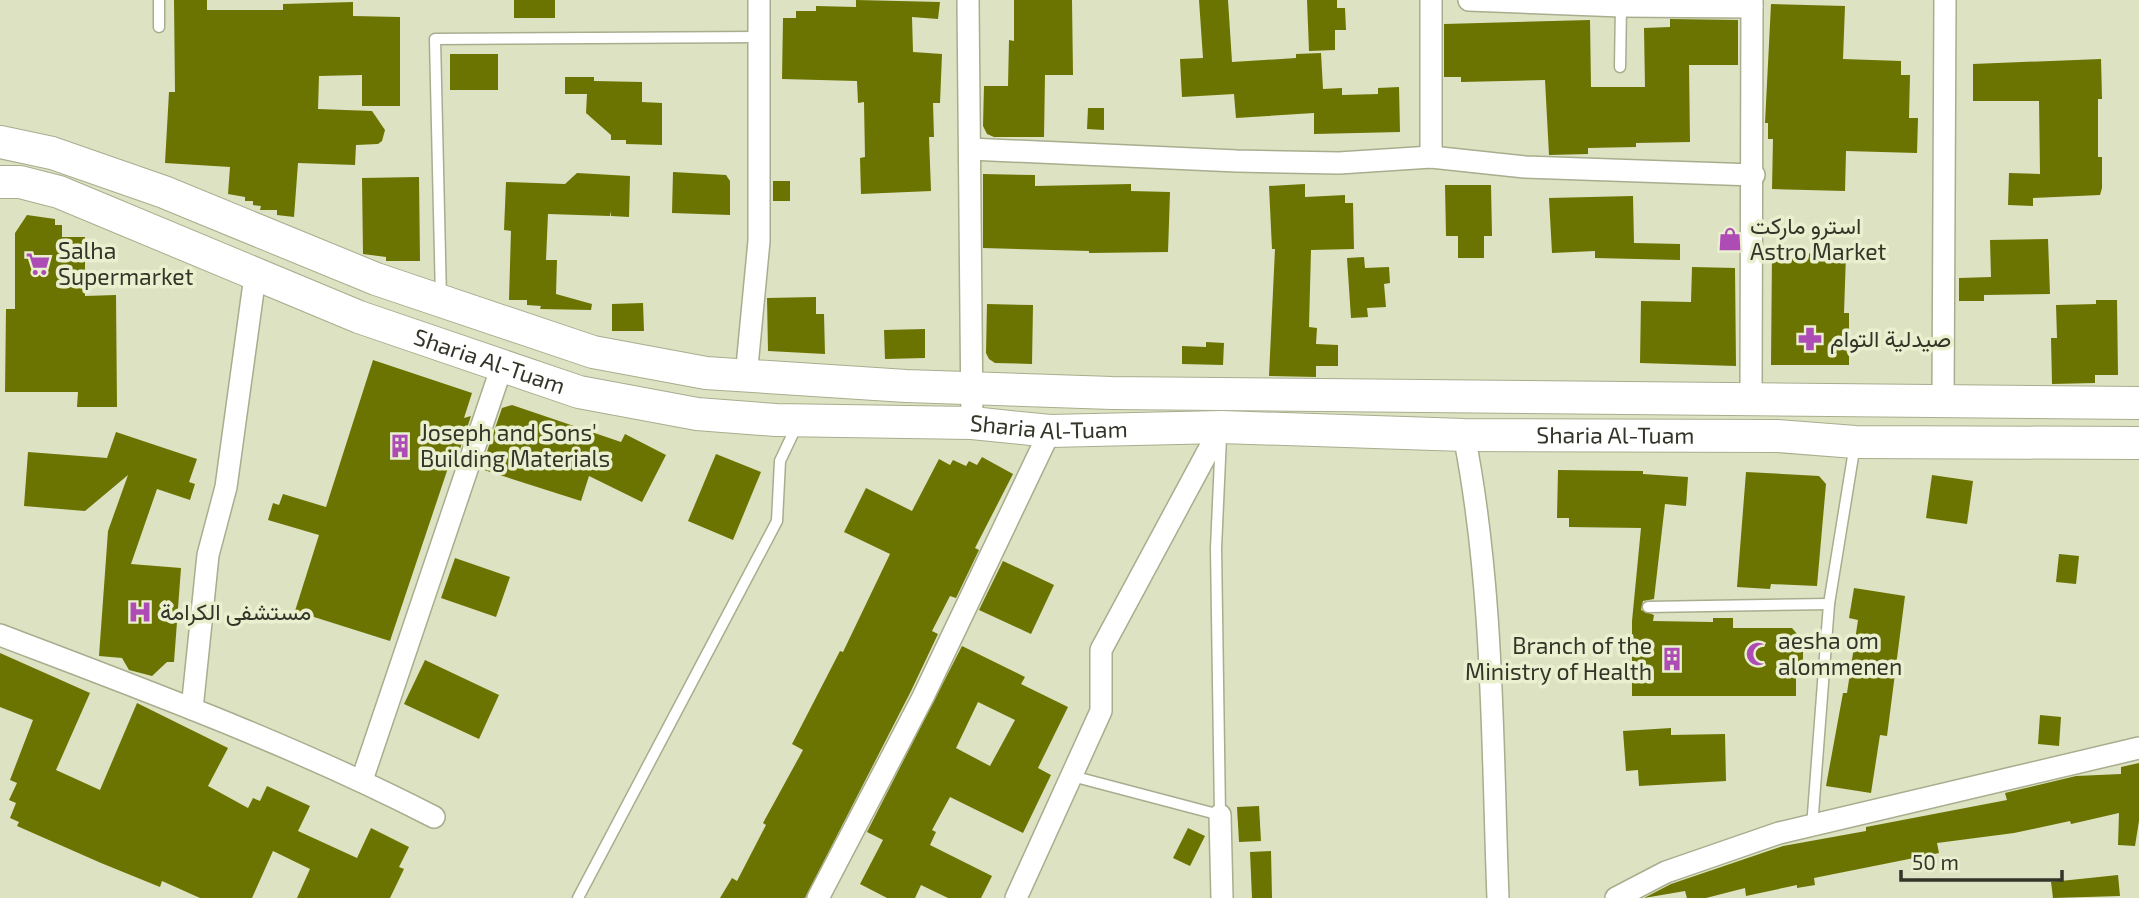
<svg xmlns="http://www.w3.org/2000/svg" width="2139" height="898" viewBox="0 0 2139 898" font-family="'Exo 2',Vazirmatn,sans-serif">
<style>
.building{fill:#6b7401;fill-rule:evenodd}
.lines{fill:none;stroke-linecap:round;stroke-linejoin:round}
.service-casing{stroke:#a8ad8e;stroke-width:13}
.minor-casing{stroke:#a8ad8e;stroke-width:24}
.secondary-casing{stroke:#a8ad8e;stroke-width:34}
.service{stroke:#fff;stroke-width:10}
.minor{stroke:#fff;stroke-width:21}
.secondary{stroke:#fff;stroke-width:32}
.labels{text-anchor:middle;stroke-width:7;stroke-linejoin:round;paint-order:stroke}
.poi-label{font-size:23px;fill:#333528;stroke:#eaf0cf;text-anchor:start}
.street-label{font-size:23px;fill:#333528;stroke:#eaf0cf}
</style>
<rect width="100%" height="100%" fill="#dde2c2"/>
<g class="building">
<polygon points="174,0 207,0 207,10 283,10 283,4 353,2 353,16 400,17 400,106 362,106 362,75 319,76 318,109 372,111 385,130 382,141 378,144 356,145 355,165 298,163 294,217 277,215 277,210 260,210 261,206 253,205 253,201 245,201 245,197 228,194 230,167 165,163 169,92 175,92"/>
<rect x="514" y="0" width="41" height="18"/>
<polygon points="856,0 940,2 938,19 912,17 913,52 942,54 940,103 933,103 934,137 929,137 931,191 861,194 860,158 865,157 864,102 858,103 857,81 782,79 783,18 796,18 796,11 816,11 816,6 856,7"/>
<polygon points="1014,0 1072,0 1073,75 1045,75 1044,137 994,137 987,134 983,126 984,86 1008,86 1009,40 1014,41"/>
<polygon points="1199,0 1228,0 1232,62 1296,58 1296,54 1321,53 1323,89 1342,88 1342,95 1378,94 1378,88 1399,87 1400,132 1314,134 1314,113 1236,118 1234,94 1182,97 1180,59 1203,58"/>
<polygon points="1307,0 1337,0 1337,8 1345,8 1346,30 1335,30 1335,50 1309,51"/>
<polygon points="1771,4 1845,6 1843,59 1901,61 1901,75 1910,75 1909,118 1918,118 1917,153 1846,151 1845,191 1772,189 1773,139 1768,139 1768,123 1765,123"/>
<polygon points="1670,19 1738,20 1738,65 1689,65 1690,142 1636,143 1636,147 1588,148 1588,154 1549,155 1545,80 1461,82 1461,77 1444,77 1444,24 1590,20 1591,87 1645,87 1644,28 1670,27"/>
<rect x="450" y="54" width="48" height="36"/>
<polygon points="2101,59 2102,99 2098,99 2098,157 2102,157 2102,188 2100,195 2033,198 2033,206 2008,205 2009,173 2040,174 2039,101 1973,101 1973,64"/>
<polygon points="565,77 594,77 594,81 642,82 642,102 662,103 662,145 626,144 626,140 611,140 611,135 586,113 587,94 565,94"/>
<polygon points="1088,108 1104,108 1104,130 1087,129"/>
<polygon points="673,172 726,175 730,181 730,215 672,213"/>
<polygon points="577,173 630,176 629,217 611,216 611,211 610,216 548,214 546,260 557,260 556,294 592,304 591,310 540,309 541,306 527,305 527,300 509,300 511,231 504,230 506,182 565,184"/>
<polygon points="983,174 1035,175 1035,186 1131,184 1131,191 1170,192 1168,252 1089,253 1089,251 983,248"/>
<polygon points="419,177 420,261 386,261 386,257 363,254 362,178"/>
<rect x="773" y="181" width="17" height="20"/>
<polygon points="1305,184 1305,197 1345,195 1345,203 1353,203 1354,249 1311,250 1309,327 1317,328 1316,344 1338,345 1338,366 1316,366 1316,377 1269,376 1275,249 1272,249 1269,186"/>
<polygon points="1445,185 1491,185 1492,236 1484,236 1484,258 1458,258 1458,236 1446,236"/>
<polygon points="1633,196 1634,243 1680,244 1680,260 1595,258 1595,251 1552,253 1549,198"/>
<polygon points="27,215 55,219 55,225 62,225 62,237 85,237 85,296 116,295 117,407 77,407 78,392 5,392 6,309 15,309 15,233"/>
<polygon points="2048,239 2050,294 1984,295 1984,301 1959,301 1959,278 1991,277 1990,240"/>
<polygon points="1772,253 1846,254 1844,313 1849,313 1849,365 1771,365"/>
<polygon points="1364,257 1365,268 1389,267 1390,283 1384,284 1386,307 1367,308 1368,317 1351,318 1347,258"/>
<polygon points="1692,267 1735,268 1736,366 1640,363 1641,301 1691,302"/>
<polygon points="816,297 816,314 824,314 825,354 768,351 767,298"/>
<polygon points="2096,300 2117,300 2118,375 2095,375 2095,383 2052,384 2051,338 2057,338 2056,305 2096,304"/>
<polygon points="643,303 644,331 612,331 612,304"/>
<polygon points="987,304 1033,305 1032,364 995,363 989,359 986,353"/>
<polygon points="925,329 925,358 885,359 884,330"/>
<polygon points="1206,342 1224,343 1223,365 1182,364 1182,346 1206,347"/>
<polygon points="373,360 472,393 464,418 471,416 456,461 451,459 390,641 295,611 319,535 268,520 273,503 279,505 283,494 326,507"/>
<polygon points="512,405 621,442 625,434 666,455 642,502 589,476 581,501 481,469 502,408"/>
<polygon points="116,432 197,459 189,482 195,484 190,500 157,489 131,564 181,568 174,662 167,662 152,676 129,670 122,658 99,656 108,531 128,475 85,511 24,506 28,452 107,458"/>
<polygon points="716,454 761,472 733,540 688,521"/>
<polygon points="982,457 1013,474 975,548 979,550 956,598 950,596 932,631 938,634 911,691 805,898 720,898 732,878 737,881 766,825 763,823 803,750 792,744 840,651 843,652 890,554 844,532 866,488 912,511 939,459 950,465 953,460 966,466 969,461 977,465"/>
<polygon points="1558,470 1643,471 1643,474 1688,477 1686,506 1665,504 1654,599 1643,601 1641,610 1654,615 1653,621 1713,622 1713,618 1733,618 1733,628 1792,628 1803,641 1803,668 1796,668 1796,696 1632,696 1632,621 1641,528 1569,527 1569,518 1557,518"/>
<polygon points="1746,472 1819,476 1826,484 1817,586 1771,584 1770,589 1737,587"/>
<polygon points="1932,475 1973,481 1967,524 1926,518"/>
<polygon points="2059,554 2079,556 2076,584 2056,582"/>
<polygon points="455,558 510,577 496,617 441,598"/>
<polygon points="1003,561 1054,585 1031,634 979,610"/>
<polygon points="1854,588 1905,596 1887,736 1880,735 1871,793 1826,786 1843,693 1847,693 1858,620 1849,618"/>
<path d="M962 646 1025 677 1021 684 1068 707 1038 768 1051 775 1023 833 950 797 932 830 936 832 930 845 992 876 981 898H948L921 885 915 898H887L860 884 883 840 867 832ZM978 702 1015 720 990 766 956 748Z"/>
<polygon points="0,653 90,693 56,770 100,790 137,703 228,748 208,786 248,808 253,798 260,801 267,786 310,806 298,831 357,858 371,828 409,847 399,867 404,869 390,898 297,898 310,869 273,851 252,898 200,898 162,881 160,887 101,863 17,826 19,822 10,818 16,803 9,800 17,783 10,780 33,720 0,707"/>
<polygon points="425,660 499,695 479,739 404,704"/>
<polygon points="2040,715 2061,717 2059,746 2038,744"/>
<polygon points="1671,728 1671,735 1725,734 1726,781 1639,786 1638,770 1626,771 1623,731"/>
<polygon points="2139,763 2139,821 2135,846 2118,845 2119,813 2071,824 2070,821 2014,833 1937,843 1939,853 1814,878 1815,885 1797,888 1797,885 1746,896 1745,888 1706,898 1687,898 1685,891 1644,898 1671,884 1783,846 1866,831 1866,827 2007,800 2005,793 2076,776 2121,774 2121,767"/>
<polygon points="1259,806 1261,841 1239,842 1237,807"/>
<polygon points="1188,828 1205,836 1190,866 1173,858"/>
<polygon points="1271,851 1272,898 1252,898 1250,852"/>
<polygon points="2118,875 2120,896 2053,898 2051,882"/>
</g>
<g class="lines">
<g class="service-casing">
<g id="service">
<polyline points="159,27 159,0"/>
<polyline points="1620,67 1621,6"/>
<polyline points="441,299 435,39 761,37"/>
<polyline points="1648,607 1829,604"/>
<polyline points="1072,776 1220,815 1216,548 1221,437"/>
<polyline points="1812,827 1829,604 1855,444"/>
<polyline points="578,898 777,521 780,461 798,423"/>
</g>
</g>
<g class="minor-casing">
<g id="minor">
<polyline points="968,0 972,423"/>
<polyline points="1431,0 1431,157"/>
<polyline points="1469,0 1621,6 1752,7"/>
<polyline points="970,149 1237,161 1339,163 1431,157 1525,167 1754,175"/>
<polyline points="746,377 759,241 759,0"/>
<polyline points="1751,400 1752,0"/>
<polyline points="1943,403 1945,0"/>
<path d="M1464 435C1494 587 1492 744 1498 898"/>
<path d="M0 635C147 691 294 745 434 817"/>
<polyline points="192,709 208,555 226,487 255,276"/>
<polyline points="362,780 502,366"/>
<polyline points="1220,815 1222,898"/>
<polyline points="818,898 923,697 1050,431"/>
<polyline points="1016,898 1101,711 1101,650 1221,427"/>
<polyline points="1616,898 1666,872 1779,833 2139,748"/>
</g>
</g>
<g class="secondary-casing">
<g id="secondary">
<polyline points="0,142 52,153 164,192 376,279 593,352 706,373 906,386 1112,393 2139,403"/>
<path id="s1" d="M0 182H20L59 192 359 317 579 392 697 414 776 420 972 423 1050 431 1221 427 1464 435 1777 436 1855 442 2139 443"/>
</g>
</g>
<use href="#service" class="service"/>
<use href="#minor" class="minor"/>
<use href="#secondary" class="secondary"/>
</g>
<defs>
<g id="shop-bare" transform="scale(1.89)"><path d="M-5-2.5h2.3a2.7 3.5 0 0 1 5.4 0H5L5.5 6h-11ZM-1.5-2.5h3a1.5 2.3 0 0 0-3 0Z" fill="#ad4cb4" stroke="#eaf0cf" stroke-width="2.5" paint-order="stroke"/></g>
<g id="supermarket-bare" transform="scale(1.89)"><path d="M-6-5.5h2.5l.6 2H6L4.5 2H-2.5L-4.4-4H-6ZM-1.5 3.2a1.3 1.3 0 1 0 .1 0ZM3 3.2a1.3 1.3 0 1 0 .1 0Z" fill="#ad4cb4" stroke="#eaf0cf" stroke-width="2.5" paint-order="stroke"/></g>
<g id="pharmacy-bare" transform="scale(1.89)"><path d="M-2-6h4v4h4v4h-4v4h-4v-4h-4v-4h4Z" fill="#ad4cb4" stroke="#eaf0cf" stroke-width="2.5" paint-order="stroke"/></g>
<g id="building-bare" transform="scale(1.89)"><path d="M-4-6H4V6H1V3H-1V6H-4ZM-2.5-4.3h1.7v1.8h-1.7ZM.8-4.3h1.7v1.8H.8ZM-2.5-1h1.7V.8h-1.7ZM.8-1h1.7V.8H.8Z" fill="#ad4cb4" stroke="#eaf0cf" stroke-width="2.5" paint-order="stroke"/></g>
<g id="hospital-bare" transform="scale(1.89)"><path d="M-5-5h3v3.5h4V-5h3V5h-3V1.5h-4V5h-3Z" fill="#ad4cb4" stroke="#eaf0cf" stroke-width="2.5" paint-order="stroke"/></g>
<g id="mosque-bare" transform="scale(1.89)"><path d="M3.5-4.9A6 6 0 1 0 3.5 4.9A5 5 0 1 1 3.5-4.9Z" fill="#ad4cb4" stroke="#eaf0cf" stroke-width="2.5" paint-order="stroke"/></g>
</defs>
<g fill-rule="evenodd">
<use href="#shop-bare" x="1730" y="239"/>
<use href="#supermarket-bare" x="38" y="264"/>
<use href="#pharmacy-bare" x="1810" y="339"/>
<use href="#building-bare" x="400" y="446"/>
<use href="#hospital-bare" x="140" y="612"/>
<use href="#mosque-bare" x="1758" y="654"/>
<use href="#building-bare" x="1672" y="659"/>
</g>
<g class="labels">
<g class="poi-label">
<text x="1750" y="234">استرو ماركت<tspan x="1750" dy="26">Astro Market</tspan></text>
<text x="58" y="259">Salha<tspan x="58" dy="26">Supermarket</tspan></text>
<text x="1830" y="347">صيدلية التوام</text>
<text x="420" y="441">Joseph and Sons'<tspan x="420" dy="26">Building Materials</tspan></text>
<text x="160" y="620">مستشفى الكرامة</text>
<text x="1778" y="649">aesha om<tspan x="1778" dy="26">alommenen</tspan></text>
<text x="1652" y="654" text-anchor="end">Branch of the<tspan x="1652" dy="26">Ministry of Health</tspan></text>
</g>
<g class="street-label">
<text dy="8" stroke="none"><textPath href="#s1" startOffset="523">Sharia Al-Tuam</textPath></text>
<text dy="8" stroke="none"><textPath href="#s1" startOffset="1090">Sharia Al-Tuam</textPath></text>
<text dy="8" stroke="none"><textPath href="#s1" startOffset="1657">Sharia Al-Tuam</textPath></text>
</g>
</g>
<path d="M1901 870v10h161v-10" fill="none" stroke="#333528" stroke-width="3.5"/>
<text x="1912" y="870" font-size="21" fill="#333528" stroke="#eaf0cf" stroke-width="5" paint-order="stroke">50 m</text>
</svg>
